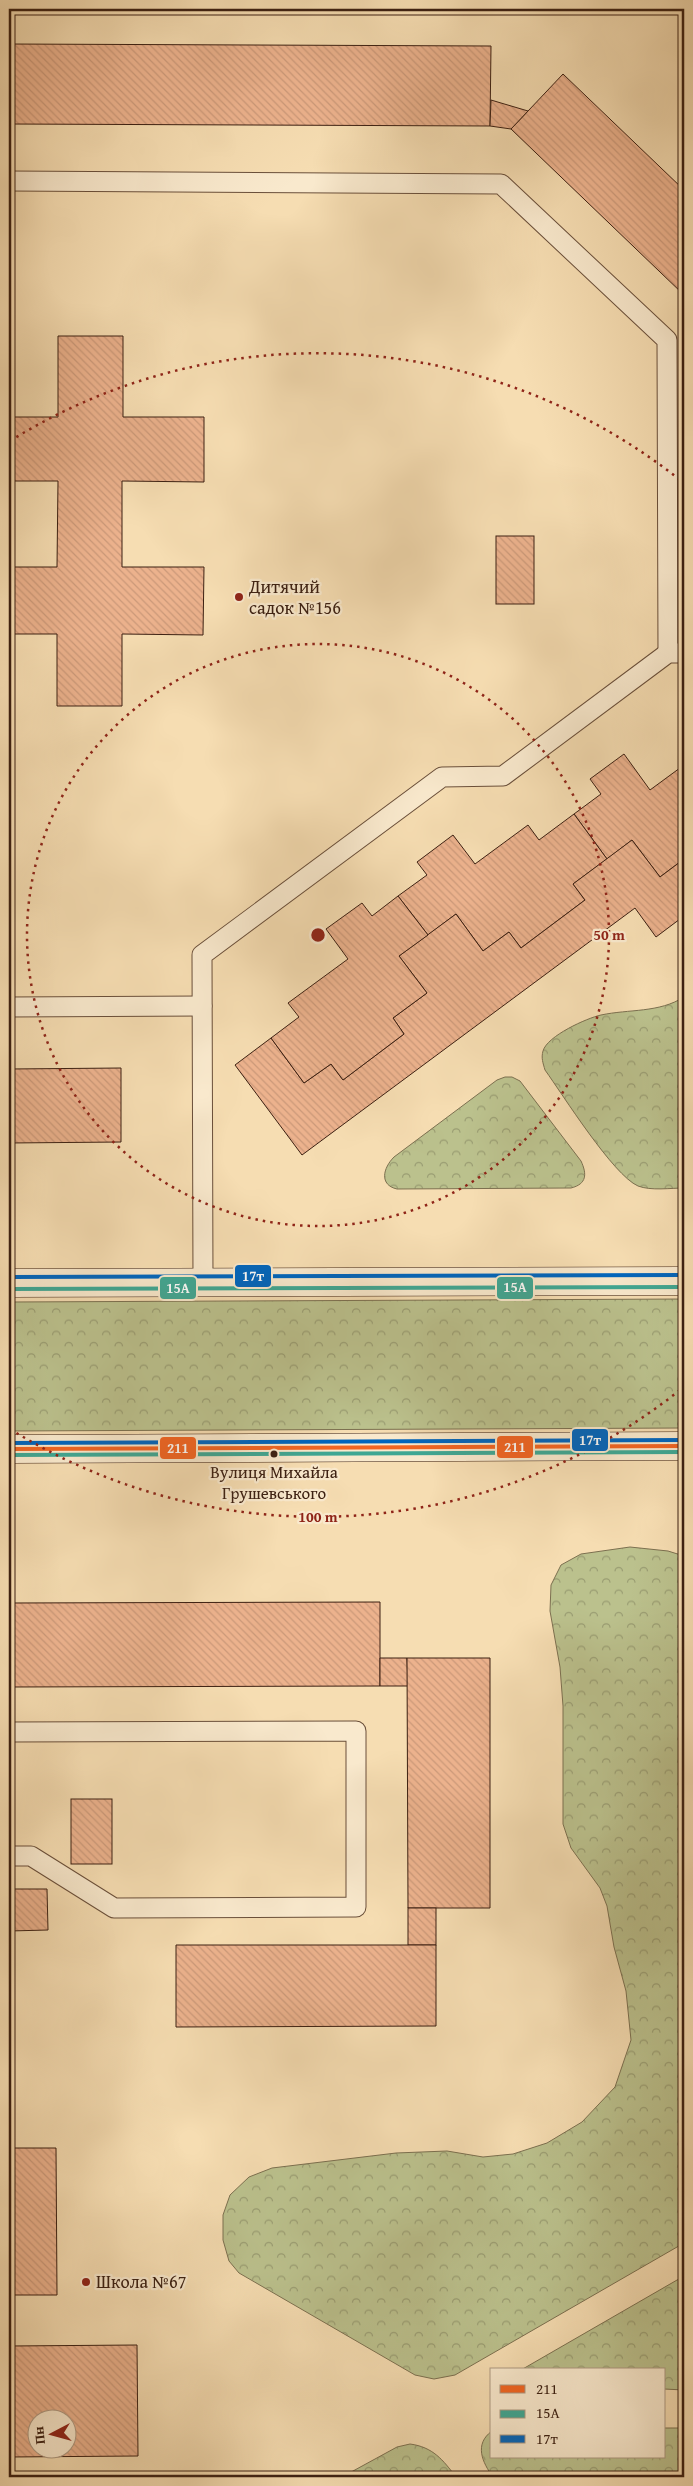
<svg xmlns="http://www.w3.org/2000/svg" width="693" height="2486" viewBox="0 0 693 2486" font-family="'Gentium Book Plus',serif">
<style>
.forest{fill:url(#forest-crowns);stroke:#7c7050}
.building{fill:url(#building-back-hatch);stroke:#3c2012;fill-rule:evenodd}
.lines{fill:none;stroke-linecap:round;stroke-linejoin:round}
.lane-casing{stroke:#6a4f3a;stroke-width:21}
.secondary-casing{stroke:#3c2012;stroke-width:29}
.lane{stroke:#f9e9cd;stroke-width:19}
.secondary{stroke:#f9e9cd;stroke-width:28}
.bus-1-casing{stroke:#f9e9cd;stroke-width:8}
.bus-2-casing{stroke:#f9e9cd;stroke-width:8}
.bus-3-casing{stroke:#f9e9cd;stroke-width:8}
.bus-1{stroke:#f26522;stroke-width:4}
.bus-2{stroke:#3fa793;stroke-width:4}
.bus-3{stroke:#0065bd;stroke-width:4}
.ring{fill:none;stroke:#8f2418;stroke-width:2.5;stroke-dasharray:2.5 5}
.poi-dot{fill:#8f2418;stroke:#f9e9cd;stroke-width:2}
.bus-dot{fill:#3c2012;stroke:#f9e9cd;stroke-width:2}
.labels{text-anchor:middle;stroke-width:4.5;stroke-linejoin:round;paint-order:stroke}
.bus-label{font-size:17px;fill:#3c2012;stroke:#f9e9cd}
.poi-label{font-size:18px;fill:#3c2012;stroke:#f9e9cd;text-anchor:start}
.centre{fill:#8f2418;stroke:#f9e9cd;stroke-width:2.5}
.ring-label{font-size:15px;text-anchor:middle;font-weight:bold;fill:#8f2418;stroke:#f9e9cd;stroke-width:4.5;stroke-linejoin:round;paint-order:stroke}
.line-badge{stroke:#f9e9cd;stroke-width:2}
.badge-label{font-size:14px;text-anchor:middle;font-weight:bold;fill:#fff}
</style>
<defs>
<pattern id="forest-crowns" width="20" height="18" patternUnits="userSpaceOnUse" patternTransform="scale(1.25)"><rect width="20" height="18" fill="#bbc18d"/><path d="M2 6a3 3 0 1 1 6 0M12 15a3 3 0 1 1 6 0" fill="none" stroke="#999c72"/></pattern>
<pattern id="building-back-hatch" width="6" height="6" patternUnits="userSpaceOnUse" patternTransform="scale(1.25)"><rect width="6" height="6" fill="#ecb28d"/><path d="M-1 5l2 2M0 0l6 6M5-1l2 2" fill="none" stroke="#cb9979"/></pattern>
</defs>
<rect width="100%" height="100%" fill="#f6ddb2"/>
<filter id="stains"><feTurbulence type="fractalNoise" baseFrequency=".004" numOctaves="4"/><feColorMatrix values="0 0 0 0 .2 0 0 0 0 .09 0 0 0 0 .02 0 0 0 .5 -.17"/></filter>
<radialGradient id="worn" r=".72"><stop offset=".6" stop-color="#630" stop-opacity="0"/><stop offset="1" stop-color="#630" stop-opacity=".3"/></radialGradient>
<g class="forest">
<path d="M684 997V1188C671 1188 651 1191 638 1186 613 1175 563 1095 545 1070 543 1063 541 1058 543 1051 547 1036 587 1018 601 1015 629 1009 659 1013 684 997Z"/>
<path d="M505 1077H512L520 1081 581 1161C587 1174 587 1184 571 1188L397 1189C379 1185 383 1168 394 1157L497 1080Z"/>
<polygon points="684,1299 684,1428 9,1431 9,1302"/>
<polygon points="630,1547 668,1551 684,1556 684,2243 455,2375 434,2379 415,2375 239,2273 229,2261 223,2240 223,2215 230,2195 249,2177 272,2168 396,2153 447,2151 483,2157 513,2154 547,2143 582,2122 615,2087 631,2040 626,1991 614,1947 607,1906 600,1888 571,1848 563,1824 563,1706 560,1667 550,1611 551,1585 561,1565 581,1554"/>
<polygon points="684,2276 684,2390 664,2389 664,2370 521,2370"/>
<path d="M664 2428H684V2477H493C482 2462 474 2444 492 2431V2457H664Z"/>
<path d="M410 2444C433 2447 443 2460 456 2477H342L397 2447Z"/>
</g>
<g class="building">
<polygon points="9,44 491,46 490,126 9,124"/>
<polygon points="563,74 684,190 684,295 511,129"/>
<polygon points="491,100 501,103 528,111 511,129 490,126"/>
<polygon points="58,336 123,336 123,417 204,417 204,482 122,481 122,567 204,567 203,635 122,634 122,706 57,706 57,634 9,634 9,567 57,567 58,481 9,481 9,417 58,417"/>
<rect x="496" y="536" width="38" height="68"/>
<polygon points="624,754 650,790 684,765 684,859 660,877 632,840 607,859 574,814 601,794 590,779"/>
<polygon points="574,814 607,859 573,884 585,900 521,948 509,932 483,951 456,914 428,935 398,896 427,875 417,862 453,835 475,864 528,825 539,840"/>
<polygon points="632,840 660,877 684,859 684,916 656,937 635,908 302,1155 235,1065 271,1038 304,1083 331,1064 343,1080 404,1034 393,1018 427,993 399,956 456,914 483,951 509,932 521,948 585,900 573,884"/>
<polygon points="398,896 428,935 399,956 427,993 393,1018 404,1034 343,1080 331,1064 304,1083 271,1038 299,1017 288,1003 348,959 326,929 362,903 372,916"/>
<polygon points="121,1068 121,1142 9,1143 9,1069"/>
<polygon points="380,1602 380,1686 9,1687 9,1603"/>
<polygon points="380,1658 407,1658 408,1686 380,1686"/>
<polygon points="407,1658 490,1658 490,1908 408,1908"/>
<rect x="71" y="1799" width="41" height="65"/>
<polygon points="9,1889 47,1889 48,1930 9,1931"/>
<rect x="408" y="1908" width="28" height="37"/>
<polygon points="176,1945 436,1945 436,2026 176,2027"/>
<polygon points="9,2148 56,2148 57,2295 9,2295"/>
<path d="M137 2345 138 2456 9 2457V2346ZM38 2418H68V2448H38Z"/>
</g>
<g class="lines">
<g class="lane-casing">
<g id="lane">
<polyline points="9,181 501,184 667,340 668,653"/>
<polyline points="9,1007 202,1006"/>
<polyline points="203,1283 202,955 442,777 503,776 668,653 684,653"/>
<polyline points="9,1732 356,1731 356,1907 114,1908 31,1856 9,1856"/>
</g>
</g>
<g class="secondary-casing">
<g id="secondary">
<polyline points="9,1283 684,1281"/>
<polyline points="9,1449 684,1446"/>
</g>
</g>
<use href="#lane" class="lane"/>
<use href="#secondary" class="secondary"/>
<g class="bus-1-casing">
<polyline id="bus-1" points="9,1449 684,1446"/>
</g>
<g class="bus-2-casing">
<g id="bus-2">
<polyline points="9,1289 684,1287"/>
<polyline points="9,1455 684,1452"/>
</g>
</g>
<g class="bus-3-casing">
<g id="bus-3">
<polyline points="9,1277 684,1275"/>
<polyline points="9,1443 684,1440"/>
</g>
</g>
<use href="#bus-1" class="bus-1"/>
<use href="#bus-2" class="bus-2"/>
<use href="#bus-3" class="bus-3"/>
</g>
<g class="ring">
<circle cx="318" cy="935" r="291"/>
<path d="M680 1390A582 582 0 0 1 10 1429M10 441A582 582 0 0 1 680 480"/>
</g>
<g class="poi-dot">
<circle cx="239" cy="597" r="5"/>
<circle cx="86" cy="2282" r="5"/>
</g>
<circle class="bus-dot" cx="274" cy="1454" r="4.5"/>
<g class="labels">
<g class="bus-label">
<text x="274" y="1478">Вулиця Михайла<tspan x="274" dy="21">Грушевського</tspan></text>
</g>
<g class="poi-label">
<text x="249" y="593">Дитячий<tspan x="249" dy="21">садок №156</tspan></text>
<text x="96" y="2288">Школа №67</text>
</g>
</g>
<circle cx="318" cy="935" r="8" class="centre"/>
<g class="ring-label">
<text x="609" y="940">50 m</text>
<text x="318" y="1522">100 m</text>
</g>
<g class="line-badge">
<rect x="234" y="1264" width="38" height="24" rx="5" fill="#0065bd"/>
<rect x="496" y="1276" width="38" height="24" rx="5" fill="#3fa793"/>
<rect x="159" y="1276" width="38" height="24" rx="5" fill="#3fa793"/>
<rect x="571" y="1428" width="38" height="24" rx="5" fill="#0065bd"/>
<rect x="496" y="1435" width="38" height="24" rx="5" fill="#f26522"/>
<rect x="159" y="1436" width="38" height="24" rx="5" fill="#f26522"/>
</g>
<g class="badge-label">
<text x="253" y="1281">17т</text>
<text x="515" y="1292">15А</text>
<text x="178" y="1293">15А</text>
<text x="590" y="1445">17т</text>
<text x="515" y="1452">211</text>
<text x="178" y="1453">211</text>
</g>
<rect width="693" height="2486" fill="none" stroke="#f6ddb2" stroke-width="30"/>
<rect x="10" y="10" width="673" height="2466" fill="none" stroke="#3c2012" stroke-width="2.5"/>
<rect x="15" y="15" width="663" height="2456" fill="none" stroke="#3c2012"/>
<rect x="490" y="2368" width="175" height="90" fill="#f9e9cd" stroke="#ad9982"/>
<rect x="500" y="2385" width="25" height="8" fill="#f26522" stroke="#ad9982"/>
<text x="536" y="2394" font-size="15" fill="#3c2012">211</text>
<rect x="500" y="2410" width="25" height="8" fill="#3fa793" stroke="#ad9982"/>
<text x="536" y="2418" font-size="15" fill="#3c2012">15А</text>
<rect x="500" y="2435" width="25" height="8" fill="#0065bd" stroke="#ad9982"/>
<text x="536" y="2444" font-size="15" fill="#3c2012">17т</text>
<g transform="translate(52 2434) rotate(264)"><circle r="24" fill="#f9e9cd" stroke="#ad9982"/>
<path d="M0-4L9 19L0 12L-9 19Z" fill="#8f2418"/>
<text y="-8" font-size="14" font-weight="bold" text-anchor="middle" fill="#3c2012">Пн</text>
</g>
<rect width="100%" height="100%" filter="url(#stains)"/>
<rect width="100%" height="100%" fill="url(#worn)"/>
</svg>
